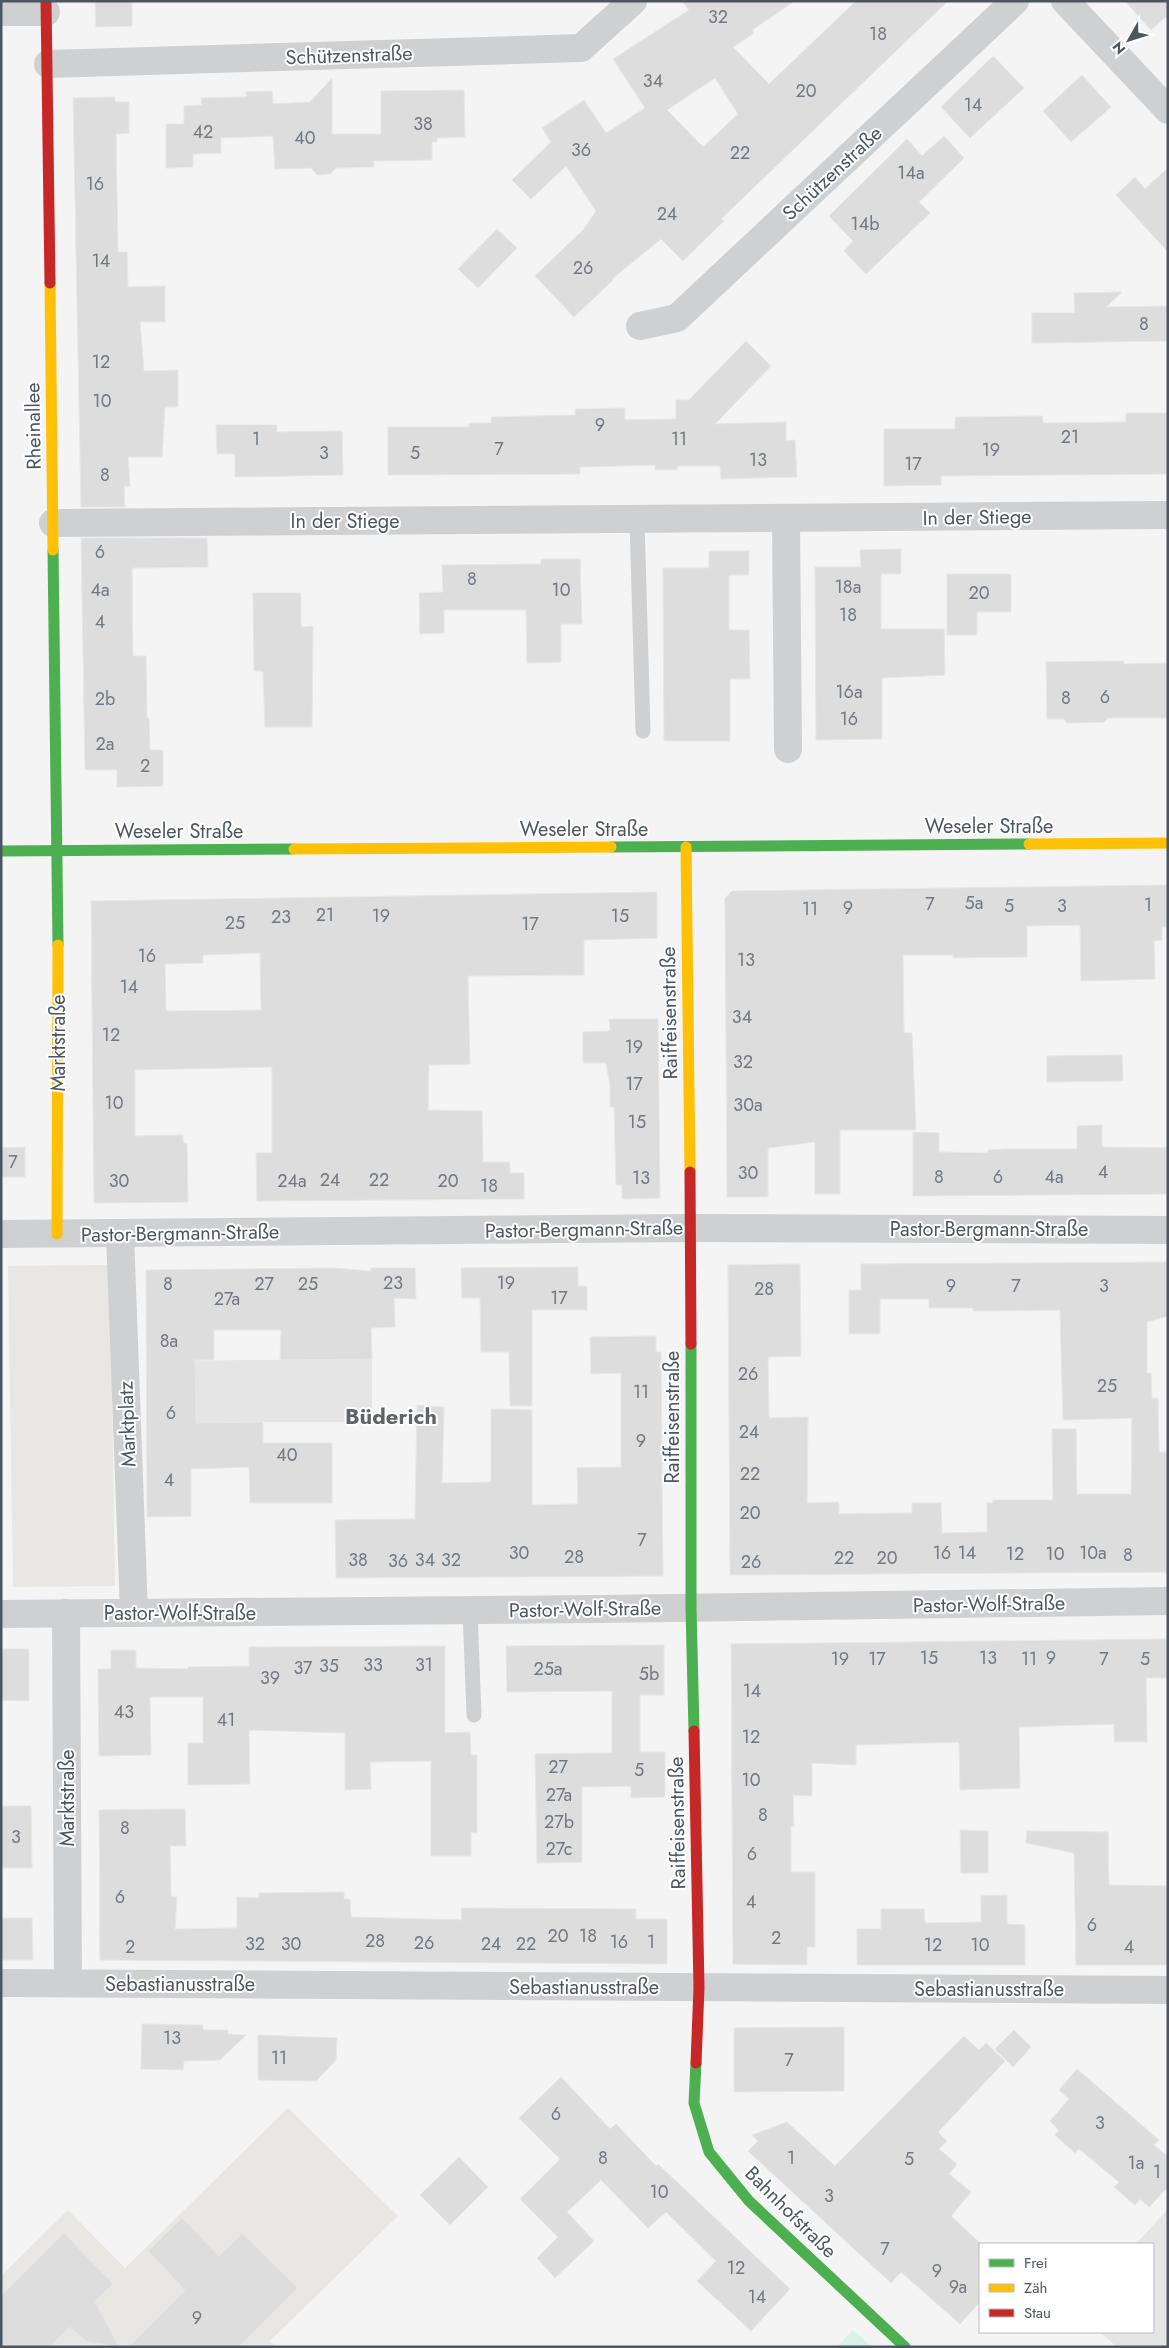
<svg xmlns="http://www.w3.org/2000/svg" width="1169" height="2348" viewBox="0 0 1169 2348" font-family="Jost,sans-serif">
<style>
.commercial{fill:#e8e7e3}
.education{fill:#e6e5e6}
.green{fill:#d9f2e3}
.building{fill:#ddddde;stroke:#e5e6e7;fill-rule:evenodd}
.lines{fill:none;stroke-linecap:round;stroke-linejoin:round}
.lane{stroke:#ced0d2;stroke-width:15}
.street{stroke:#ced0d2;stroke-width:28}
.fast{stroke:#4caf50;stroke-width:11}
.slow{stroke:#ffc107;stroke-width:11}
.jam{stroke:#c62828;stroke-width:11}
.labels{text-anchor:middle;stroke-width:4;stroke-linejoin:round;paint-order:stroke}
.number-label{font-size:18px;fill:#707881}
.street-label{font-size:20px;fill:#4a5661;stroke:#fff}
.quarter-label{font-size:22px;font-weight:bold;fill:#5f6368;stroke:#fff}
</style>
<rect width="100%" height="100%" fill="#f4f4f4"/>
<g class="commercial">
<polygon points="110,1265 115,1586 13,1587 8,1266"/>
<polygon points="288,2108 398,2216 270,2341 275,2347 1,2347 1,2276 68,2210 125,2268"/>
</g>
<g class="education">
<polygon points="372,1359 372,1422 242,1422 242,1443 207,1444 146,1361"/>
<polygon points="1168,2209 1168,2347 1117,2347 1100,2332 1153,2332 1153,2244 1136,2244"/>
</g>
<polygon class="green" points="853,2330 872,2347 837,2347"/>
<g class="building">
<polygon points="95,1 132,1 132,26 96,27"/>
<path d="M682 1H795L752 30 754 33 733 47 769 84 856 1H948L721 219 724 221 683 261 661 239 612 279 613 280 574 317 535 276 584 229 596 211 566 166 531 199 512 180 551 142 542 128 584 100 606 133 645 108 613 59 689 10ZM715 78 738 114 703 147 667 110Z"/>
<polygon points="1125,1 1168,1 1168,15 1151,30"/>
<polygon points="993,56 1024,88 970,138 941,107"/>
<polygon points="1082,75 1111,107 1071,142 1043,111"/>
<polygon points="332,78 332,134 381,134 381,91 464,90 465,137 437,138 437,142 432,142 432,160 373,161 374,167 336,168 330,174 317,175 311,168 275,169 273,136 221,138 221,153 193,154 193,167 166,168 166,124 184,124 184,106 202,105 201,98 247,97 246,92 272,91 273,104 310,102"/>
<polygon points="115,97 115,102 129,102 129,133 116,134 118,252 127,252 128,287 165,286 165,322 140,322 144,371 178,370 178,407 165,407 162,457 128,457 130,486 124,486 125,507 81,507 73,98"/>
<polygon points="944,136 964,158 919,202 930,213 866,274 844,251 853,241 829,216 907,139 922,156"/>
<polygon points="1168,168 1168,252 1116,195 1135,177 1145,189"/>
<polygon points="497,229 517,248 478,288 458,269"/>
<polygon points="1122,292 1106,307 1168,306 1168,341 1032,343 1032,313 1075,313 1074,293"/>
<polygon points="746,341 771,366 715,424 786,422 786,441 795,440 797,477 721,479 720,466 678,466 677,470 655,470 655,465 580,467 580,474 388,475 388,427 469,427 469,423 491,423 491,417 575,415 575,409 625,408 625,420 676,419 676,400 689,400"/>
<polygon points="1126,413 1168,413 1168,474 941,476 941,485 884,486 884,429 955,429 955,417 1042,416 1043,423 1126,422"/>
<polygon points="216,425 277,425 277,432 342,431 343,475 235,477 235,454 217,454"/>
<polygon points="81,538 207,538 208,567 132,568 133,656 146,656 147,718 149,718 150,750 163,750 163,786 117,787 117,770 85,770"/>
<polygon points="901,549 901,574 881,574 881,629 944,629 945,675 882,678 882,739 816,740 815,567 861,567 860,550"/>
<polygon points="709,551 749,551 749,575 729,575 729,630 749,630 750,679 730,679 730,741 664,741 663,568 709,568"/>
<polygon points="541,559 580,559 582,624 561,624 561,662 527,663 526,610 444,610 444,633 420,634 419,593 443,592 442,565 541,564"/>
<polygon points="947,574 1011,574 1011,612 977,612 977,635 947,635"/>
<polygon points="253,593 301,593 301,627 313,626 312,727 265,727 263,671 254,671"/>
<polygon points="1124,661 1124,664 1168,663 1168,718 1108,718 1104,722 1067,723 1064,719 1047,719 1046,662"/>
<polygon points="1168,885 1168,927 1162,927 1162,940 1154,941 1155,979 1081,981 1080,925 1027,926 1027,957 953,958 953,955 903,955 904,1033 912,1033 916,1130 840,1130 840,1194 815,1194 815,1142 768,1148 768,1197 727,1197 725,898 732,891"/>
<path d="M657 892V938L584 940V975L468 976 470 1064 429 1065 428 1110 482 1111 483 1162H510V1173H524V1199L257 1201 256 1153H272V1067L135 1070V1136L183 1135V1143H187L188 1202 94 1203 91 901ZM260 953 261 1010 166 1011 165 964 203 963V955Z"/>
<polygon points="609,1019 658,1019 660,1198 622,1199 622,1185 616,1185 614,1107 610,1107 610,1085 606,1063 583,1063 583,1032 610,1031"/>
<polygon points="1122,1055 1123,1081 1047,1082 1047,1056"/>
<polygon points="1102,1125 1102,1147 1168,1148 1168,1194 913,1196 913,1132 939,1133 939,1152 988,1153 988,1150 1007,1149 1077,1149 1077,1126"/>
<polygon points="25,1147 25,1177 1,1177 1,1148"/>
<polygon points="1168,1262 1168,1316 1147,1322 1147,1373 1151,1373 1152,1398 1158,1398 1159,1452 1168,1452 1168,1572 730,1575 728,1265 800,1264 801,1356 768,1357 769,1418 808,1417 807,1503 839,1502 839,1514 912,1513 912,1503 941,1503 942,1533 987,1532 987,1503 993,1503 993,1500 1053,1500 1052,1429 1076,1429 1077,1494 1131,1494 1132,1418 1063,1420 1060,1310 973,1311 973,1308 929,1308 929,1299 880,1299 880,1334 849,1334 849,1290 861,1290 861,1264"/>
<polygon points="578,1267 578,1286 587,1286 587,1310 532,1310 532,1406 510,1406 509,1352 481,1352 480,1298 462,1298 461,1268"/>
<polygon points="333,1268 371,1271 371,1268 415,1268 416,1299 394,1298 395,1327 371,1328 372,1359 280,1360 281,1330 214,1330 214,1360 195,1360 196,1423 263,1422 263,1443 332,1443 332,1503 250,1503 249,1467 191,1469 191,1516 147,1517 146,1270"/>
<polygon points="656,1336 656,1352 661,1352 663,1576 336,1578 335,1520 415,1519 417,1405 444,1407 442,1483 491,1482 491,1409 532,1410 532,1505 578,1504 577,1468 621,1467 621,1373 591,1374 590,1337"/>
<polygon points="1168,1639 1168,1678 1146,1678 1147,1742 1114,1742 1114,1724 1019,1727 1020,1788 960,1790 959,1742 856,1745 856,1765 812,1763 812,1796 793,1795 794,1826 791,1826 791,1872 815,1872 815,1947 807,1947 807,1965 733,1964 731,1644"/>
<polygon points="664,1645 664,1695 640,1695 640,1752 665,1752 665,1797 631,1798 631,1786 582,1787 582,1862 537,1863 535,1754 612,1753 612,1691 507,1692 506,1646"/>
<polygon points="445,1646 445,1733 470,1732 471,1755 477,1755 477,1833 471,1832 471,1856 431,1856 431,1761 370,1762 371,1789 345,1790 345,1733 249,1730 250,1784 188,1785 188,1743 203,1743 203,1697 150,1697 151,1755 99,1756 98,1669 111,1669 111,1650 136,1650 136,1668 188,1669 188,1667 249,1666 249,1647"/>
<polygon points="1,1649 29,1649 29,1701 1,1700"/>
<polygon points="1,1806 31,1806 32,1868 1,1868"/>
<polygon points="185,1809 186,1846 170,1846 171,1896 177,1897 175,1929 237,1928 237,1897 259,1898 259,1893 344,1892 344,1899 350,1899 351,1917 462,1920 461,1908 636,1909 636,1919 667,1919 667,1964 100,1960 99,1810"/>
<polygon points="960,1830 988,1831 988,1873 961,1873"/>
<polygon points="1027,1831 1108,1832 1109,1885 1168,1886 1168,1965 1076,1965 1074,1853 1026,1843"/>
<polygon points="1007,1895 1007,1924 1025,1925 1025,1965 857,1965 857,1929 881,1929 881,1909 924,1909 925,1923 981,1922 981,1896"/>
<polygon points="1,1918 32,1918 33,1960 1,1960"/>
<polygon points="142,2024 203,2025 203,2030 228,2030 228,2034 246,2035 220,2060 184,2061 183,2070 141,2069"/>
<polygon points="844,2027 844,2091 734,2092 734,2028"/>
<polygon points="1014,2030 1031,2047 1013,2067 995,2049"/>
<polygon points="258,2035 337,2038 336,2060 316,2081 258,2080"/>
<polygon points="964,2036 979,2050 986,2043 1005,2061 938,2132 947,2141 939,2149 957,2164 949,2174 971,2192 951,2216 980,2243 980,2302 960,2324 901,2272 891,2283 748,2151 758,2141 752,2135 787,2122 835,2166"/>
<polygon points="1077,2069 1159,2140 1154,2145 1168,2157 1168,2187 1149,2207 1140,2199 1135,2205 1114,2187 1119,2182 1079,2149 1075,2153 1055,2135 1059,2130 1050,2121 1069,2099 1059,2090"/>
<polygon points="561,2077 610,2129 616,2124 656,2166 658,2164 790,2289 751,2331 697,2281 716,2261 666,2212 648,2228 601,2180 567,2212 594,2241 555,2278 537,2258 558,2237 520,2199 560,2159 519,2118"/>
<polygon points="459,2157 488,2187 450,2225 420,2195"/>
<polygon points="182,2218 219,2256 242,2233 298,2288 239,2347 128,2347 185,2290 148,2251"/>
<polygon points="64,2233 113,2284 95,2302 119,2347 86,2341 70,2327 50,2347 1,2347 1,2296"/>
</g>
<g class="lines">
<g class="lane">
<polyline points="637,519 643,731"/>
<polyline points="470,1610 474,1715"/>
</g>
<g class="street">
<polyline points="1065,1 1168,110"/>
<polyline points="1,12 46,12"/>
<polyline points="48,64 581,48 633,1"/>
<polyline points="640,326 677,318 1015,1"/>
<polyline points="786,519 788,749"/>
<polyline points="53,523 1168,515"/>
<polyline points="1,1234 691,1228 1168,1230"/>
<polyline points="120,1234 134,1613"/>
<polyline points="66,1613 68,1983"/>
<polyline points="1,1614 601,1609 1168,1601"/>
<polyline points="1,1983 1168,1990"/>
</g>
<g class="fast">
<polyline points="53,550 58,945"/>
<polyline points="611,847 1029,844"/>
<polyline points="1,851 294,849"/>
<polyline points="691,1344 691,1608 694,1731"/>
<polyline points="696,2063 694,2103 709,2152 749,2201 905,2347"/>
</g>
<g class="slow">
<polyline points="50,283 53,550"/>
<polyline points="1029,844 1168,843"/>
<polyline points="686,847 690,1172"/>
<polyline points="294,849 611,847"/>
<polyline points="57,1234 58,945"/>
</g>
<g class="jam">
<polyline points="46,1 50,283"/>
<polyline points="690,1172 691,1344"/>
<polyline points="694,1731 699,1988 696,2063"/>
</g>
</g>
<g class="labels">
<g class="number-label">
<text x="718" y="23">32</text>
<text x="878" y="40">18</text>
<text x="653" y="87">34</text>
<text x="806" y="97">20</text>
<text x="973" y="111">14</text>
<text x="423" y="130">38</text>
<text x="203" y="138">42</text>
<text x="305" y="144">40</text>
<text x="581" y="156">36</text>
<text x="740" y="159">22</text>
<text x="911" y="179">14a</text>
<text x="95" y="190">16</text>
<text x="667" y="220">24</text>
<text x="865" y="230">14b</text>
<text x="101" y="267">14</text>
<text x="583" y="274">26</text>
<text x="1144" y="330">8</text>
<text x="101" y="368">12</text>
<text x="102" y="407">10</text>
<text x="600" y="431">9</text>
<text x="1070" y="443">21</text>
<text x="256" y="445">1</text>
<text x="679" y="445">11</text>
<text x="499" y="455">7</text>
<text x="991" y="456">19</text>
<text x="324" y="459">3</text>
<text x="415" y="459">5</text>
<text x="758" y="466">13</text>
<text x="913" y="470">17</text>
<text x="105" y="481">8</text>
<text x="100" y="558">6</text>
<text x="472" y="585">8</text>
<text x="848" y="593">18a</text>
<text x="100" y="596">4a</text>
<text x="561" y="596">10</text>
<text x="979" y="599">20</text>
<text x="848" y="621">18</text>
<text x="100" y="628">4</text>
<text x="849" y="698">16a</text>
<text x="1105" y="703">6</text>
<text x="1066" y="704">8</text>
<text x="105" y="705">2b</text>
<text x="849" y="725">16</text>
<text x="105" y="750">2a</text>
<text x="145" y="772">2</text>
<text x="974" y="909">5a</text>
<text x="930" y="910">7</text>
<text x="1148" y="911">1</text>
<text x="1009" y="912">5</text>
<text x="1062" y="912">3</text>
<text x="848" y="914">9</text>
<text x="810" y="915">11</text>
<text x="325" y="921">21</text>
<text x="381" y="922">19</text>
<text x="620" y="922">15</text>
<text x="281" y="923">23</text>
<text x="235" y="929">25</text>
<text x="530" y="930">17</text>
<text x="147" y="962">16</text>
<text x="746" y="966">13</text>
<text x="129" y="993">14</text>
<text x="742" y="1023">34</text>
<text x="111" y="1041">12</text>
<text x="634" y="1053">19</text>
<text x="743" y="1068">32</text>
<text x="634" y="1090">17</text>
<text x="114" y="1109">10</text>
<text x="748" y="1111">30a</text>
<text x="637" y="1128">15</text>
<text x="13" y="1168">7</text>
<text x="1103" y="1178">4</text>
<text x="748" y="1179">30</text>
<text x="939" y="1183">8</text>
<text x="998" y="1183">6</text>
<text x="1054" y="1183">4a</text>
<text x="641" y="1184">13</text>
<text x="330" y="1186">24</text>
<text x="379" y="1186">22</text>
<text x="119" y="1187">30</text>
<text x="292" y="1187">24a</text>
<text x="448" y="1187">20</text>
<text x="489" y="1192">18</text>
<text x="393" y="1289">23</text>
<text x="506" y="1289">19</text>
<text x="168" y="1290">8</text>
<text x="264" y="1290">27</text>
<text x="308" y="1290">25</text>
<text x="951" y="1292">9</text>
<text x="1016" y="1292">7</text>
<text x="1104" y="1292">3</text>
<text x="764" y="1295">28</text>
<text x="559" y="1304">17</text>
<text x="227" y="1305">27a</text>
<text x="169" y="1347">8a</text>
<text x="748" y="1380">26</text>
<text x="1107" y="1392">25</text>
<text x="641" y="1398">11</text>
<text x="171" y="1419">6</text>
<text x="749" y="1438">24</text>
<text x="641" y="1447">9</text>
<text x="287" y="1461">40</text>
<text x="750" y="1480">22</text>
<text x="169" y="1486">4</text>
<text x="750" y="1519">20</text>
<text x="642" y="1546">7</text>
<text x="519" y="1559">30</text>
<text x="942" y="1559">16</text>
<text x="967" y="1559">14</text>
<text x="1093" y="1559">10a</text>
<text x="1015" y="1560">12</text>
<text x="1055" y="1560">10</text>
<text x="1128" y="1561">8</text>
<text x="574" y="1563">28</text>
<text x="844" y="1564">22</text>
<text x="887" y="1564">20</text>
<text x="358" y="1566">38</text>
<text x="425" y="1566">34</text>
<text x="451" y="1566">32</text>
<text x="398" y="1567">36</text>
<text x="751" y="1568">26</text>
<text x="929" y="1664">15</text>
<text x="988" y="1664">13</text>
<text x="1051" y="1664">9</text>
<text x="840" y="1665">19</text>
<text x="877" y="1665">17</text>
<text x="1029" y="1665">11</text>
<text x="1104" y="1665">7</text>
<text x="1145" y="1665">5</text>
<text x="373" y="1671">33</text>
<text x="424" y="1671">31</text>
<text x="329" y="1672">35</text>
<text x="303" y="1674">37</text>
<text x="548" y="1675">25a</text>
<text x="649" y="1680">5b</text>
<text x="270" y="1684">39</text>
<text x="752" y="1697">14</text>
<text x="124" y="1718">43</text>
<text x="226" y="1726">41</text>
<text x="751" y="1743">12</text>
<text x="558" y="1773">27</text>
<text x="639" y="1776">5</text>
<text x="751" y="1786">10</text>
<text x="559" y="1801">27a</text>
<text x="763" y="1821">8</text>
<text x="559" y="1828">27b</text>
<text x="125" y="1834">8</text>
<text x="16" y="1843">3</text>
<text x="559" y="1855">27c</text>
<text x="752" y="1860">6</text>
<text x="120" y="1903">6</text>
<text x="751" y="1908">4</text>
<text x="1092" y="1931">6</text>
<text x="558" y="1942">20</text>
<text x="588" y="1942">18</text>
<text x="776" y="1944">2</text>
<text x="375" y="1947">28</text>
<text x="619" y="1948">16</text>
<text x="651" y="1948">1</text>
<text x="424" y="1949">26</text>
<text x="255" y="1950">32</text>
<text x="291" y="1950">30</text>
<text x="491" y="1950">24</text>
<text x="526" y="1950">22</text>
<text x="933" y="1951">12</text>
<text x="980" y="1951">10</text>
<text x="130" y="1953">2</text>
<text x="1129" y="1953">4</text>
<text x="172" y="2044">13</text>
<text x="279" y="2064">11</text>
<text x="789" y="2066">7</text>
<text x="556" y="2120">6</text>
<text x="1100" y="2129">3</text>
<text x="603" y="2164">8</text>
<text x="791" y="2164">1</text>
<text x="909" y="2165">5</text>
<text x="1136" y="2169">1a</text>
<text x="1157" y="2178">1</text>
<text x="659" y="2198">10</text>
<text x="829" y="2202">3</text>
<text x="885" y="2255">7</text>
<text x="736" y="2274">12</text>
<text x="937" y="2277">9</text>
<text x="958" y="2293">9a</text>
<text x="757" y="2303">14</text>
<text x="197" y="2324">9</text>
</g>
<g class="street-label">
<text transform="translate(349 55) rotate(-2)" y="7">Schützenstraße</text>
<text transform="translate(832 173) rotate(-43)" y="7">Schützenstraße</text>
<text transform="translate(33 426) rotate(-91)" y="7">Rheinallee</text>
<text transform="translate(977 517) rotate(-1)" y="7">In der Stiege</text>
<text x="345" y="528">In der Stiege</text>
<text x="989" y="833">Weseler Straße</text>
<text x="584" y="836">Weseler Straße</text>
<text x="179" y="838">Weseler Straße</text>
<text transform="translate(669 1013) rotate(-91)" y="7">Raiffeisenstraße</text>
<text transform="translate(58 1043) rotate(-90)" y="7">Marktstraße</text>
<text transform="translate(584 1229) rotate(-1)" y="7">Pastor-Bergmann-Straße</text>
<text x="989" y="1236">Pastor-Bergmann-Straße</text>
<text transform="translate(180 1233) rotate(-1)" y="7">Pastor-Bergmann-Straße</text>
<text transform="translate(672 1417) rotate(-90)" y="7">Raiffeisenstraße</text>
<text transform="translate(127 1424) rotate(-92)" y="7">Marktplatz</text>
<text transform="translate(989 1604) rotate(-1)" y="7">Pastor-Wolf-Straße</text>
<text transform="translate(585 1609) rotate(-1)" y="7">Pastor-Wolf-Straße</text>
<text x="180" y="1620">Pastor-Wolf-Straße</text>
<text transform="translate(67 1798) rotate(-90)" y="7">Marktstraße</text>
<text transform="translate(677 1823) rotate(-91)" y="7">Raiffeisenstraße</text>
<text x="180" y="1991">Sebastianusstraße</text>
<text x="584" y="1994">Sebastianusstraße</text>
<text x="989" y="1996">Sebastianusstraße</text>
<text transform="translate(791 2212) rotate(45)" y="7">Bahnhofstraße</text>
</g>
<g class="quarter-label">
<text x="391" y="1424">Büderich</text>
</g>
</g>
<rect width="1169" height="2348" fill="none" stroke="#4a5661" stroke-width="5"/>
<rect x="979" y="2243" width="175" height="90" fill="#ffffff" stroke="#b7bbc0"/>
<rect x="989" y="2259" width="25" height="8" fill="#4caf50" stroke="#b7bbc0"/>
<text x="1024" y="2268" font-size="15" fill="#4a5661">Frei</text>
<rect x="989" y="2284" width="25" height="8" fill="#ffc107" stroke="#b7bbc0"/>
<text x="1024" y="2293" font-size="15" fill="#4a5661">Zäh</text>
<rect x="989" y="2309" width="25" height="8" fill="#c62828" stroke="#b7bbc0"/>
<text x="1024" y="2318" font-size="15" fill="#4a5661">Stau</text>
<g transform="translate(1129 40) rotate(231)" stroke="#ffffff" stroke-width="4" paint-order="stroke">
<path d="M0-4L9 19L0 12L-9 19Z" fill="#4a5661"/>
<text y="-8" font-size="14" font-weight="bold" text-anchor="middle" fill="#4a5661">N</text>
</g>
</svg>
